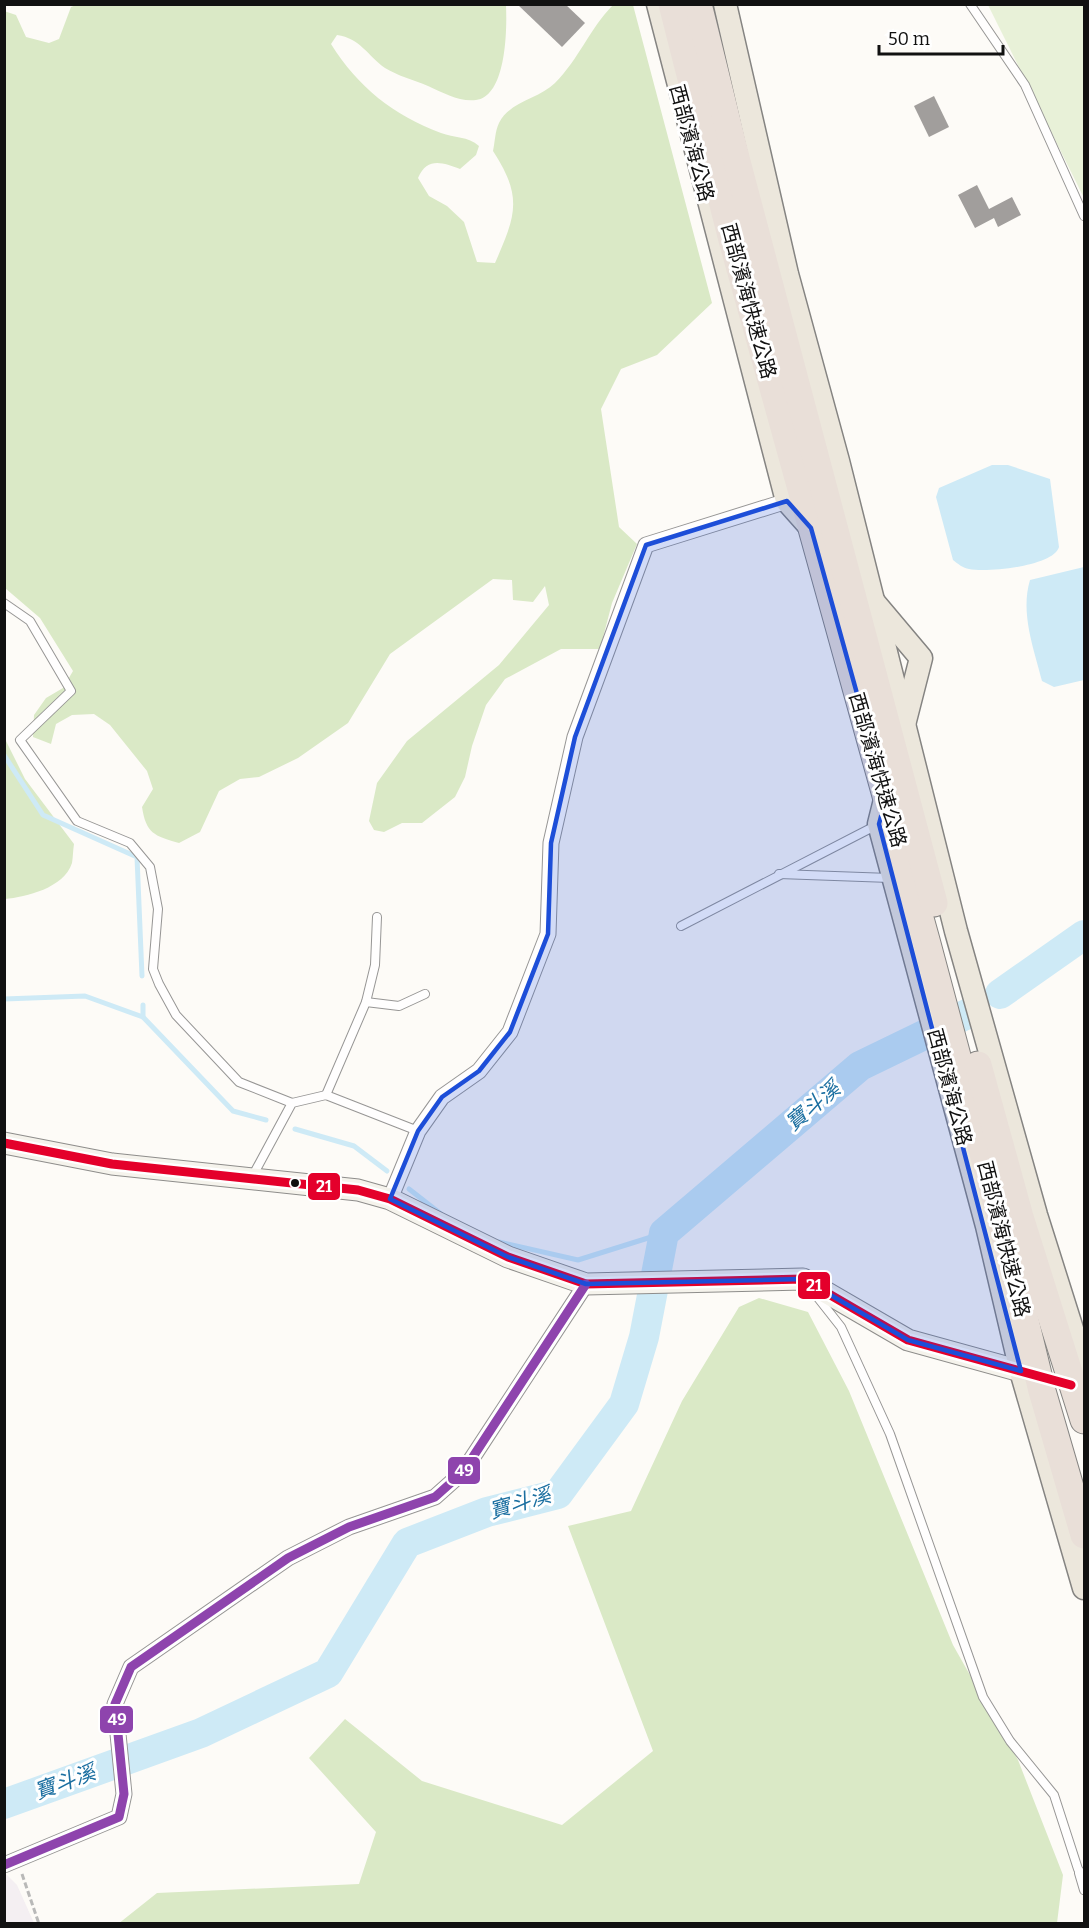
<svg xmlns="http://www.w3.org/2000/svg" width="1089" height="1928" viewBox="0 0 1089 1928" font-family="Bitter,'Noto Sans TC',serif">
<style>
.industrial{fill:#f4eff2}
.green{fill:#e8f1d8}
.forest{fill:#dae9c6}
.water{fill:#ceeaf6}
.lines{fill:none;stroke-linecap:round;stroke-linejoin:round}
.stream{stroke:#ceeaf6;stroke-width:5}
.river{stroke:#ceeaf6;stroke-width:30}
.building{fill:#a19e9c}
.lane-casing{stroke:#979695;stroke-width:10}
.street-casing{stroke:#979695;stroke-width:17}
.secondary-casing{stroke:#8e8d8b;stroke-width:23}
.primary-casing{stroke:#858482;stroke-width:25}
.highway-casing{stroke:#858482;stroke-width:29}
.path{stroke:#b9b9b8;stroke-width:3;stroke-dasharray:6 3;stroke-linecap:butt}
.lane{stroke:#fffefe;stroke-width:8}
.street{stroke:#fffefe;stroke-width:15}
.secondary{stroke:#f5f3ec;stroke-width:21}
.primary{stroke:#ece7dc;stroke-width:22}
.highway{stroke:#e9dfd8;stroke-width:27}
.bus-1-casing{stroke:#fff;stroke-width:14}
.bus-2-casing{stroke:#fff;stroke-width:14}
.bus-1{stroke:#e4002b;stroke-width:9}
.bus-2{stroke:#8e44ad;stroke-width:9}
.marked{fill:#1d4ed8;fill-opacity:0.2;stroke:#1d4ed8;stroke-width:4.5;stroke-linejoin:round}
.bus-dot{fill:#111;stroke:#fff;stroke-width:2}
.labels{text-anchor:middle;stroke-width:6;stroke-linejoin:round;paint-order:stroke}
.street-label{font-size:20px;fill:#111;stroke:#fff}
.water-label{font-size:21px;font-style:italic;fill:#1b6fa1;stroke:#fff}
.line-badge{stroke:#fff;stroke-width:2}
.badge-label{font-size:16px;text-anchor:middle;font-weight:bold;fill:#fff}
</style>
<rect width="100%" height="100%" fill="#fdfbf7"/>
<polygon class="industrial" points="4,1872 17,1885 34,1923 5,1923"/>
<polygon class="green" points="988,5 1084,5 1084,198"/>
<g class="forest">
<path d="M76 5H506C507 27 507 96 476 100 459 102 444 93 428 86 414 80 398 76 385 68 368 56 360 38 337 35L331 44C358 87 393 115 441 133 454 138 468 136 479 146L476 155 460 169C442 162 427 157 418 178L429 196 447 206 464 222 477 262 495 263C516 215 523 197 493 151 495 142 495 131 499 123 510 101 539 99 555 83 579 59 590 28 613 5H633L712 303 657 355 621 369 601 409 619 527 637 544 612 603 600 649H561L505 679 486 705 472 746 465 777 455 797 422 823H402L384 832 374 830 369 821 377 783 407 741 499 665 549 605 545 586 533 602 513 600 512 580 493 579 390 654 348 723 298 758 259 777 240 779 219 791 200 832 179 843C154 836 146 833 142 807L153 789 147 771 110 725 94 714 72 715 56 724 51 744 33 737 34 715 46 698 63 688 73 671 40 618 5 588 4 11 16 15 26 37 49 43 59 39 71 7Z"/>
<path d="M5 739 25 779 74 844C73 850 73 857 72 863 64 888 26 897 5 899Z"/>
<polygon points="759,1298 808,1312 849,1391 953,1645 1018,1760 1063,1875 1057,1923 118,1924 157,1893 359,1884 376,1832 309,1758 345,1719 422,1781 562,1825 653,1751 568,1526 631,1511 682,1401 739,1307"/>
</g>
<g class="water">
<path d="M992 465H1008L1050 479 1059 547C1054 566 987 573 969 569 963 568 958 564 953 560L936 497 939 488Z"/>
<path d="M1084 567V680L1054 687 1042 681C1034 649 1020 613 1030 580Z"/>
</g>
<g class="lines">
<g class="stream">
<polyline points="4,755 43,815 137,857 142,976"/>
<polyline points="4,999 85,996 143,1017 233,1111 266,1120"/>
<polyline points="143,1005 143,1017"/>
<polyline points="295,1129 354,1146 387,1171"/>
<polyline points="409,1189 441,1214"/>
<polyline points="499,1242 578,1260 664,1233"/>
</g>
<g class="river">
<polyline points="1000,994 1084,935"/>
<polyline points="945,1025 969,1013"/>
<polyline points="4,1804 201,1733 328,1673 407,1543 487,1512 558,1494 624,1404 644,1337 664,1233 860,1066 926,1034"/>
</g>
</g>
<g class="building">
<polygon points="517,4 565,4 585,23 562,47"/>
<polygon points="934,96 949,127 929,137 914,106"/>
<polygon points="977,185 989,209 1012,197 1021,215 998,227 994,218 975,228 958,195"/>
</g>
<g class="lines">
<g class="lane-casing">
<g id="lane">
<polyline points="970,4 1025,85 1084,216"/>
<polyline points="4,603 30,621 71,691 20,740 77,821 130,843 150,867 158,909 153,969 159,984 176,1015 239,1082 292,1103"/>
<polyline points="779,874 890,878"/>
<polyline points="681,926 877,825"/>
<polyline points="366,1002 375,965 377,917"/>
<polyline points="326,1095 366,1002 399,1006 425,994"/>
<polyline points="252,1177 292,1103 326,1095 418,1131"/>
<polyline points="815,1294 841,1327 890,1434 983,1697 1010,1741 1054,1795 1078,1869 1084,1877"/>
<polyline points="1079,1873 1084,1890"/>
</g>
</g>
<g class="street-casing">
<g id="street">
<polyline points="390,1199 418,1131 442,1097 479,1071 510,1032 548,934 551,843 575,737 646,545 787,501"/>
<polyline points="4,1865 119,1817 124,1794 115,1704 131,1667 288,1558 349,1527 435,1497 463,1472 586,1284"/>
</g>
</g>
<g class="secondary-casing">
<polyline id="secondary" points="4,1143 112,1164 358,1190 390,1199 508,1257 586,1284 803,1279 908,1340 1024,1372"/>
</g>
<g class="primary-casing">
<g id="primary">
<polyline points="658,4 787,501 811,528"/>
<polyline points="725,4 787,274 838,461 956,931 1036,1215 1084,1367"/>
<polyline points="846,569 921,658 895,760"/>
<polyline points="887,792 879,824 987,1226 1021,1371 1084,1588"/>
</g>
</g>
<g class="highway-casing">
<g id="highway">
<polyline points="672,4 732,240 926,940 1001,1221 1042,1391 1084,1535"/>
<polyline points="698,4 736,158 934,903"/>
<polyline points="978,1065 1020,1217 1084,1420"/>
</g>
</g>
<polyline class="path" points="22,1874 39,1924"/>
<use href="#lane" class="lane"/>
<use href="#street" class="street"/>
<use href="#secondary" class="secondary"/>
<use href="#primary" class="primary"/>
<use href="#highway" class="highway"/>
<g class="bus-1-casing">
<polyline id="bus-1" points="4,1143 112,1164 358,1190 390,1199 508,1257 586,1284 803,1279 908,1340 1071,1385"/>
</g>
<g class="bus-2-casing">
<polyline id="bus-2" points="4,1865 119,1817 124,1794 115,1704 131,1667 288,1558 349,1527 435,1497 463,1472 586,1284"/>
</g>
<use href="#bus-1" class="bus-1"/>
<use href="#bus-2" class="bus-2"/>
</g>
<path class="marked" d="M787 501 811 528 886 798 879 824 1021 1371 908 1340 803 1279 586 1284 508 1257 390 1199 418 1131 442 1097 479 1071 510 1032 548 934 551 843 575 737 646 545Z"/>
<circle class="bus-dot" cx="295" cy="1183" r="5"/>
<g class="labels">
<g class="street-label">
<text transform="translate(692 143) rotate(75)" y="7">西部濱海公路</text>
<text transform="translate(749 301) rotate(75)" y="7">西部濱海快速公路</text>
<text transform="translate(878 770) rotate(74)" y="7">西部濱海快速公路</text>
<text transform="translate(950 1087) rotate(75)" y="7">西部濱海公路</text>
<text transform="translate(1004 1239) rotate(76)" y="7">西部濱海快速公路</text>
</g>
<g class="water-label">
<text transform="translate(813 1106) rotate(-40)" y="7">寶斗溪</text>
<text transform="translate(520 1503) rotate(-16)" y="7">寶斗溪</text>
<text transform="translate(65 1782) rotate(-20)" y="7">寶斗溪</text>
</g>
</g>
<g class="line-badge">
<rect x="307" y="1172" width="34" height="29" rx="6" fill="#e4002b"/>
<rect x="797" y="1271" width="34" height="29" rx="6" fill="#e4002b"/>
<rect x="447" y="1456" width="34" height="29" rx="6" fill="#8e44ad"/>
<rect x="99" y="1705" width="35" height="29" rx="6" fill="#8e44ad"/>
</g>
<g class="badge-label">
<text x="324" y="1192">21</text>
<text x="814" y="1291">21</text>
<text x="464" y="1476">49</text>
<text x="117" y="1725">49</text>
</g>
<rect width="1089" height="1928" fill="none" stroke="#111111" stroke-width="12"/>
<path d="M879 45v9h124v-9" fill="none" stroke="#111111" stroke-width="3"/>
<text x="888" y="45" font-size="18" fill="#111111" stroke="#ffffff" stroke-width="4.5" paint-order="stroke">50 m</text>
</svg>
